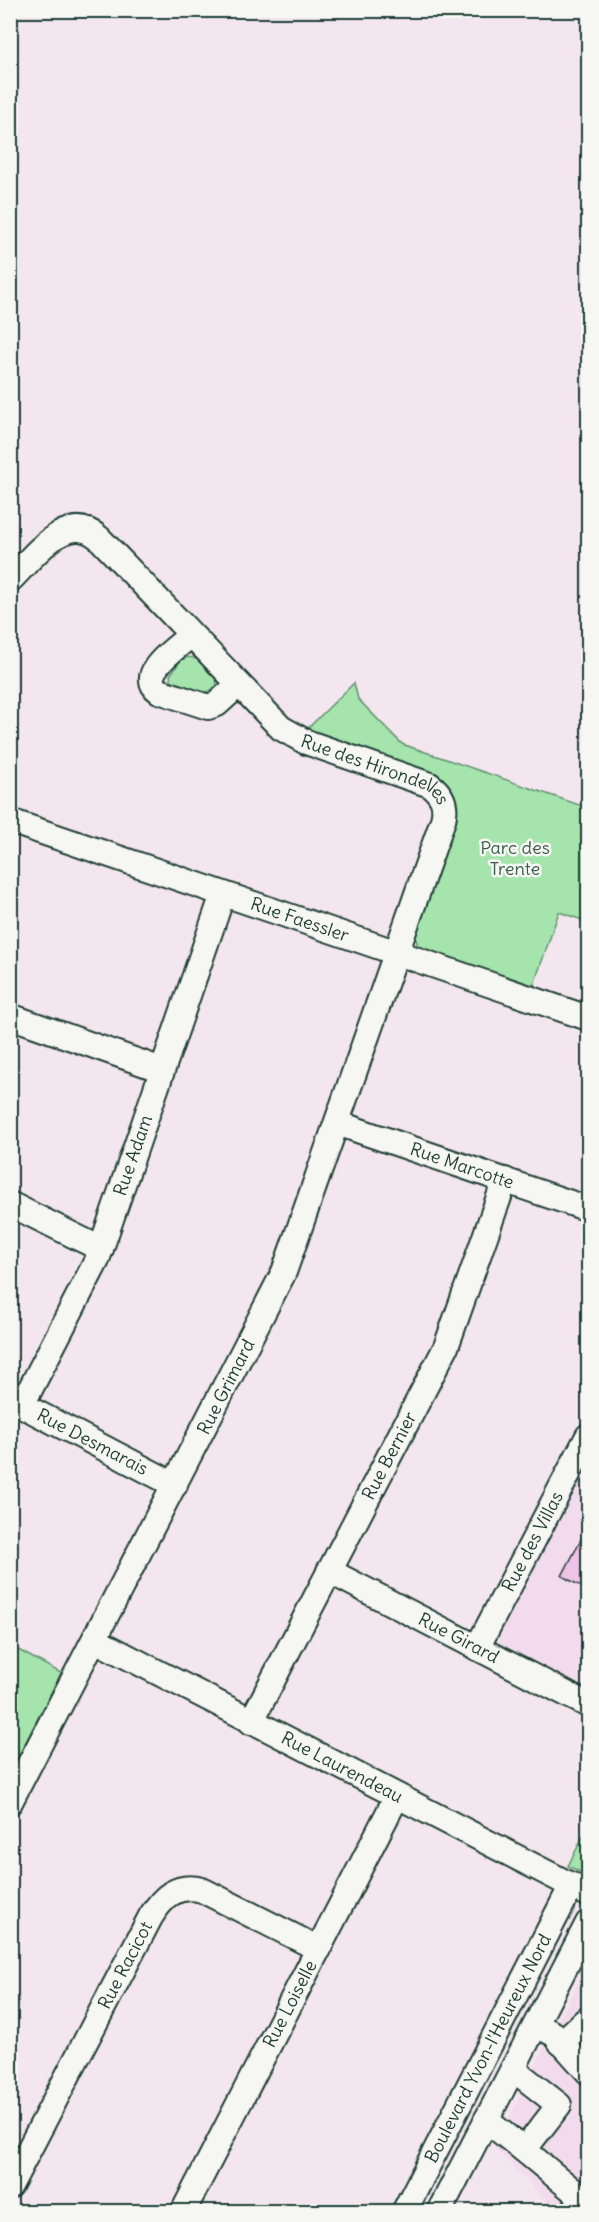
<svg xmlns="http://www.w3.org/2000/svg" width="599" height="2222" viewBox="0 0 599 2222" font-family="Delius,sans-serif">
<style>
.built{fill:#f2dbed}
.green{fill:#a5e4ac;stroke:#629070;stroke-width:1.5}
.building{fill:#efc2e7;stroke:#1f3d34;stroke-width:1.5}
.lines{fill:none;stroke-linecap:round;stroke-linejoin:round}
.minor-casing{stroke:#1f3d34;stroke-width:28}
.path{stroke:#1f3d34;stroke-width:3;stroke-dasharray:1.5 4.5;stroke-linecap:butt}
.minor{stroke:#f6f6f2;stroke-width:24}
.labels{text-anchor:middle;stroke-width:5;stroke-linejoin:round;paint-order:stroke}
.street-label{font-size:18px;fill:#1f3d34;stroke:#f6f6f2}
.park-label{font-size:18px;fill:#3a5e4c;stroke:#f6f6f2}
</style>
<rect width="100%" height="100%" fill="#f4e6ef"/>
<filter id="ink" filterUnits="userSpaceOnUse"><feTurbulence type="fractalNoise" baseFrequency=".0167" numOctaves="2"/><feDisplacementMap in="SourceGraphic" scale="12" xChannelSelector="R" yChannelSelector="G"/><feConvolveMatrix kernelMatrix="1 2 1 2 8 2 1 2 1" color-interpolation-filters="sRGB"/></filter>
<g filter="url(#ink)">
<g class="built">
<polygon points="588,1460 588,1692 504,1649 501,1645 499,1637 500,1632"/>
<polygon points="588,1972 588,2211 556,2211 494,2147 582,1974"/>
</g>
<g class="green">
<path d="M188 657C201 658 217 672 217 685 208 700 183 689 171 681L170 675 181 660Z"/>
<polygon points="354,683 358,699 402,744 588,808 588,922 559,912 533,987 424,950 417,944 416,935 450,837 455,805 307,729"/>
<polygon points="11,1646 61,1673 11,1771"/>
<polygon points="588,1827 588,1876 568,1866"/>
</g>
<polygon class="building" points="588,1526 588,1590 562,1576"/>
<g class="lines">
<g class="minor-casing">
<g id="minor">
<path id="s1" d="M10 580C33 558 66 509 99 538L281 728 306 742 430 785C442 794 447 805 443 820L284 1272 10 1802"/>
<path d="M191 635C178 647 135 674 159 691L208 707 217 704 238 685"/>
<path id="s2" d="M10 821 588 1018"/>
<polyline points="10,1016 162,1070"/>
<path id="s3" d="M337 1123 588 1209"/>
<polyline points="10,1204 101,1249"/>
<path id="s4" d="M10 1399 175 1485"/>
<path id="s5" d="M22 1405 97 1260 223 894"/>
<path id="s6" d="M329 1571 588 1705"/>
<path id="s7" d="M95 1640 588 1894"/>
<path id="s8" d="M477 1648 588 1436"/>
<path id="s9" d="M251 1722 446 1347 505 1180"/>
<polyline points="536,2025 554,2034 588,2072"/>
<polyline points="561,2043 588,2018"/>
<polyline points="486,2120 524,2150 559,2105 513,2069"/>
<polyline points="524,2150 588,2203"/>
<path id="s10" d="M10 2186 151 1916C163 1897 177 1883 202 1890L319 1949"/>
<path id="s11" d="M183 2212 397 1796"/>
<path id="s12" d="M404 2212 572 1885"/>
<polyline points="439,2212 588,1923"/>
</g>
</g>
<polyline class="path" points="586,1652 588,1647"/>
<use href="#minor" class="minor"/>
</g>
</g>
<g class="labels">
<g class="street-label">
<text dy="6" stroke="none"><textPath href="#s1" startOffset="477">Rue des Hirondelles</textPath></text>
<text dy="6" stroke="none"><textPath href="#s2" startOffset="306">Rue Faessler</textPath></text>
<text dy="6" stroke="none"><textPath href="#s5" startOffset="274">Rue Adam</textPath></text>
<text dy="6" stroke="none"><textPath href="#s3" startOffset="132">Rue Marcotte</textPath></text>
<text transform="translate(226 1387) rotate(-63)" y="6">Rue Grimard</text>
<text dy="6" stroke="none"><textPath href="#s4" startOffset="93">Rue Desmarais</textPath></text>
<text dy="6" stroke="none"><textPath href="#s9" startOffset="300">Rue Bernier</textPath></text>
<text dy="6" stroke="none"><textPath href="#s8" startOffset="120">Rue des Villas</textPath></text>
<text dy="6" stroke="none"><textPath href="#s6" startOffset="146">Rue Girard</textPath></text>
<text dy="6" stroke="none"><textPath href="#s7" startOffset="278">Rue Laurendeau</textPath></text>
<text dy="6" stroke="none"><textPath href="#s10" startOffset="249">Rue Racicot</textPath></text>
<text dy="6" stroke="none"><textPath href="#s11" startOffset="234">Rue Loiselle</textPath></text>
<text dy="6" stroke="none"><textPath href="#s12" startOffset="184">Boulevard Yvon-l'Heureux Nord</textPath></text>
</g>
<g class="park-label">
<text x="515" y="854">Parc des<tspan x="515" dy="21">Trente</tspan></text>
</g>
</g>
<rect width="599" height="2222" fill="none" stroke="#f6f6f2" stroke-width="36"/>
<rect x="18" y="18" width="563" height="2186" fill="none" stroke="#1f3d34" stroke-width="2" filter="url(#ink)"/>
</svg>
